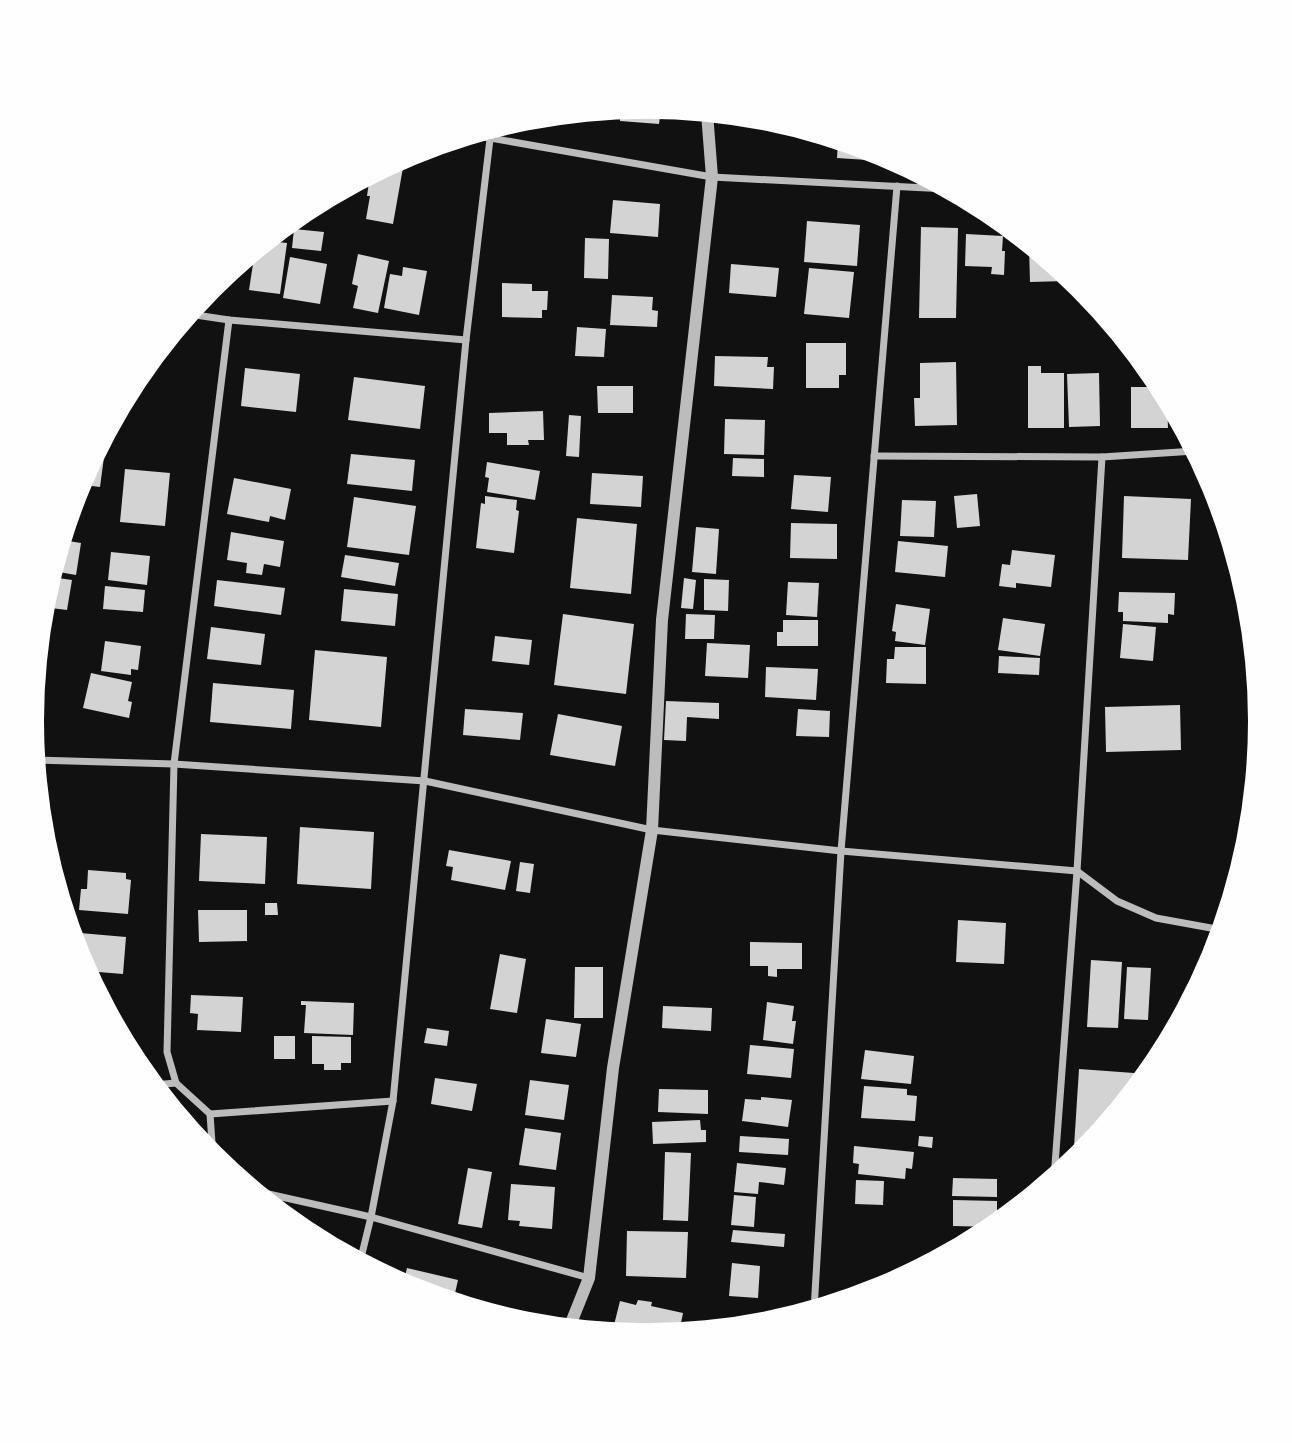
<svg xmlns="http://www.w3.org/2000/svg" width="1292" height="1443" viewBox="0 0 1292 1443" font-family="'Work Sans',sans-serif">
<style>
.building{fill:#d3d3d3}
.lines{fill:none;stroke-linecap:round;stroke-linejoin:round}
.minor{stroke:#bcbcbc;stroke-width:7}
.tertiary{stroke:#bcbcbc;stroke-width:12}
</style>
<rect width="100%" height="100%" fill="#111"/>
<g class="building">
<polygon points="646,107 661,108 659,124 620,121 620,114 610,114 610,111"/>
<polygon points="838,141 882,154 882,161 837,158"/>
<polygon points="398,161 404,162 393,224 366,219 370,196 367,196 370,175"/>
<polygon points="613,200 660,204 658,237 610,233"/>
<polygon points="807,221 860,225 857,266 804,262"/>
<polygon points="921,227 958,228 956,318 919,318"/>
<polygon points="294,229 324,232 321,251 292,248"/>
<polygon points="966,234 1003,236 1002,251 1005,251 1004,275 991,274 992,267 965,266"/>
<polygon points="585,238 609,239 608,279 584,278"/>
<polygon points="268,241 287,243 280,294 249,290 255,251"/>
<polygon points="1029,245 1066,275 1066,281 1030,282"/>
<polygon points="358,254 389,261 378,313 353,308 358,286 352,284"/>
<polygon points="290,257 327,264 320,304 283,298"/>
<polygon points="731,264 779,268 776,297 729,293"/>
<polygon points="403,267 427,271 419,315 384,308 390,274 402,276"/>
<polygon points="809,268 854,272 849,318 804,314"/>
<polygon points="224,277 222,293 209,291 212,287"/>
<polygon points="502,283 532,284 532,291 548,291 547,310 542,310 542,318 502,317"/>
<polygon points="612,295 653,297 652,310 658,311 657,327 610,325"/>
<polygon points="577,327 606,329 604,357 575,356"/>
<polygon points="806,343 846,343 846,375 839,375 839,388 806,388"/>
<polygon points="715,356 768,357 767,367 774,367 773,389 714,386"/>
<polygon points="956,362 957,425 915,426 914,398 920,398 920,363"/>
<polygon points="1028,366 1041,366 1041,373 1064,373 1064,428 1028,428"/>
<polygon points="146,367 150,367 150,377 138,377"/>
<polygon points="245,368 300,374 296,412 241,406"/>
<polygon points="1099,373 1100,426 1069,427 1067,374"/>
<polygon points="354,377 425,386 420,429 348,420"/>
<polygon points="597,386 633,386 633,413 598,413"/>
<polygon points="1131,387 1160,387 1167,399 1168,428 1131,428"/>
<polygon points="543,411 544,440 528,440 529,445 507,445 507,433 489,433 489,413"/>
<polygon points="569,415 581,416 579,457 566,456"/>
<polygon points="725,419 765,420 764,455 724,454"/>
<polygon points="351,454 415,460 412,491 347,484"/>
<polygon points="96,455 104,457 100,487 92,486"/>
<polygon points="733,458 764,459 764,477 732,476"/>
<polygon points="487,462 540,471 535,500 487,492 489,478 485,477"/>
<polygon points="125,469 170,473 165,526 120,522"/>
<polygon points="592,473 643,476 641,507 590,504"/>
<polygon points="794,475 831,477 828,512 791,509"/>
<polygon points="234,478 291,489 285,520 270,516 269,522 227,514"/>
<polygon points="977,494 980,526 957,528 954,496"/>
<polygon points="485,496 517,500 516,510 519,511 514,553 476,548 481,503 485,504"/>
<polygon points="1124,496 1191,499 1188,560 1122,558"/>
<polygon points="354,497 416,506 409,555 347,547"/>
<polygon points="902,500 936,501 934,537 900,536"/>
<polygon points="577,518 637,524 631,594 570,588"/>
<polygon points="791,523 837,524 837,559 790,558"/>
<polygon points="696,527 719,529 716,574 692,572"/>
<polygon points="231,532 284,541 280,567 264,564 262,575 246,573 247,563 227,560"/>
<polygon points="62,540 81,543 76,575 53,571"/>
<polygon points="898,541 948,546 945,577 895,572"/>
<polygon points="1012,550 1055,555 1051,587 1016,583 1016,588 999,586 1002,564 1010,565"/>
<polygon points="111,552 150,556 147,585 108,580"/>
<polygon points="345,555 399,563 395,586 341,577"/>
<polygon points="51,577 72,580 67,610 43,607"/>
<polygon points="684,578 696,580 693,609 681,608"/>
<polygon points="704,579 729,580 728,611 704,610"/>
<polygon points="217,580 285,588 281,615 214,606"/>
<polygon points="788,582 819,583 817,617 786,615"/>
<polygon points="105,586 145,590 143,612 103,609"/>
<polygon points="344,589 398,594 395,626 341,621"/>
<polygon points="1119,592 1175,593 1174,615 1168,614 1168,623 1123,621 1123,612 1118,612"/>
<polygon points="896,604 930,609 925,645 895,641 896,632 892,631"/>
<polygon points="563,614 634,624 626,694 554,685"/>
<polygon points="686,614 715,615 714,639 685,639"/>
<polygon points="1003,618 1045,624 1040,656 998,650"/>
<polygon points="783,620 818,620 818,646 777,646 777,632 783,632"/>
<polygon points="1123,624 1156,627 1153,661 1120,658"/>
<polygon points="211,627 265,634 261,665 207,659"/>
<polygon points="495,636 532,640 529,665 492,661"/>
<polygon points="105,641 141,646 138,670 131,669 131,675 101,671"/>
<polygon points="707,643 750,645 748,678 705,676"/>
<polygon points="895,647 926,647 926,684 886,683 887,659 894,659"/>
<polygon points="315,650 387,657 381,727 309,720"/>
<polygon points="999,656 1040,658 1039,675 998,673"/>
<polygon points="766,667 818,669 816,700 765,697"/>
<polygon points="91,673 132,682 128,701 132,702 129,718 83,708"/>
<polygon points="213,683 294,690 291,729 210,722"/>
<polygon points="666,701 719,703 719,719 687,717 686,741 664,740"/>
<polygon points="1180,705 1181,750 1106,752 1105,707"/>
<polygon points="465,709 523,713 520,740 463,735"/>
<polygon points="798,709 830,711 829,737 796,736"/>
<polygon points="558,714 622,726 615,766 550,755"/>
<polygon points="300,827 374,832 371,889 297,884"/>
<polygon points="201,834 267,837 265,884 199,881"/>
<polygon points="449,850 511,861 505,890 451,880 453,867 446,866"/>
<polygon points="520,862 534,864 530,893 516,891"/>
<polygon points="88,870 126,873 126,879 131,880 128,914 79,910 81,889 87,889"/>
<polygon points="265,903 277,903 278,915 265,915"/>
<polygon points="198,910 247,910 247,941 199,942"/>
<polygon points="958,920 1006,923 1004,964 956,962"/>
<polygon points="80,933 126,937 123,974 86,971 84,967 85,956 78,955"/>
<polygon points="750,942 802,943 802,969 777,969 777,977 768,976 768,966 750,966"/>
<polygon points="500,954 526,959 517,1013 490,1009"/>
<polygon points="1091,960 1122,962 1118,1028 1087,1027"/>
<polygon points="575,967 603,967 603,1018 574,1018"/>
<polygon points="1127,967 1151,968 1148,1020 1124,1019"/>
<polygon points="191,995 243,997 241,1032 197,1030 198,1014 190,1013"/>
<polygon points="301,1001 354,1003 353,1035 304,1033 306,1005 301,1005"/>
<polygon points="767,1002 794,1006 792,1021 796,1021 793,1044 763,1040"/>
<polygon points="663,1006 712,1008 711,1031 662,1028"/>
<polygon points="546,1019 581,1024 576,1057 541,1053"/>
<polygon points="427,1028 449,1031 447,1046 424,1043"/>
<rect x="274" y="1036" width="21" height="23"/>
<polygon points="312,1036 351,1037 351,1063 341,1063 341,1070 324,1070 324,1064 312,1064"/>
<polygon points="750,1045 794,1049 791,1078 747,1074"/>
<polygon points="865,1050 914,1056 911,1084 861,1079"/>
<polygon points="1079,1069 1148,1074 1087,1148 1074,1147"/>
<polygon points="435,1078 477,1084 472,1111 431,1104"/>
<polygon points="530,1080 569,1085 564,1120 525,1115"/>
<polygon points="864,1086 907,1089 907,1095 917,1096 915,1121 861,1118"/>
<polygon points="659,1089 708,1090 708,1114 658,1112"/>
<polygon points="761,1097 792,1100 788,1127 742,1121 745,1099 761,1100"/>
<polygon points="700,1120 701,1130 706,1130 706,1142 653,1144 652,1122"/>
<polygon points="525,1128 561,1133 556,1170 519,1165"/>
<polygon points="740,1136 789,1139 788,1155 739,1152"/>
<polygon points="919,1136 933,1137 932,1148 918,1146"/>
<polygon points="854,1146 914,1152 912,1169 906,1168 905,1179 858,1174 859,1164 853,1163"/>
<polygon points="665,1152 691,1153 688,1221 663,1220"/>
<polygon points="737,1163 786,1168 784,1185 759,1182 758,1194 734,1192"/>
<polygon points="468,1168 492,1172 482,1228 458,1224"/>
<polygon points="953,1178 997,1179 997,1197 952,1196"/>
<polygon points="856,1180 884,1181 883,1205 855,1204"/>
<polygon points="511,1184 555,1187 552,1229 519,1226 520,1221 508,1220"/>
<polygon points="734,1195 756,1197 754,1227 731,1225"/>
<polygon points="953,1200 997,1201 997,1224 994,1227 953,1226"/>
<polygon points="733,1230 785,1234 784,1247 731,1242"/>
<polygon points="627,1231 688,1232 686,1278 626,1276"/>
<polygon points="732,1263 760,1266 758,1298 729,1296"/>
<polygon points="407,1268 458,1280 453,1302 410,1289 403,1285"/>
<polygon points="638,1300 652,1302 651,1306 683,1313 679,1333 646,1336 612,1333 620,1301 636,1305"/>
<polygon points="724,1320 763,1323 763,1324 724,1328"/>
</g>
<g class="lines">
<g class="minor">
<polyline points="473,135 712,177 946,189"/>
<polyline points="189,314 229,320 466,340"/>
<polyline points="874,456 1102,457 1195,451"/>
<polyline points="35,760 174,764 425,781 652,830 841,851 1077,871 1117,901 1156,918 1222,930"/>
<polyline points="153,1085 176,1083"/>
<polyline points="210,1114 393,1101"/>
<polyline points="213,1157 210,1114 176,1083 167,1052 174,764 229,320"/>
<polyline points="1054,1178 1077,871 1102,457"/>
<polyline points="255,1191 371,1217 589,1278"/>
<polyline points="360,1262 371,1217 393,1101 466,340 490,139"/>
<polyline points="814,1310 841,851 897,186"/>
</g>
<polyline class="tertiary" points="569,1328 589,1278 613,1068 652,830 662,620 712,177 707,113"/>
</g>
<path d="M0 0H1292V1443H0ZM44 721a602 602 0 1 1 1204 0a602 602 0 1 1-1204 0Z" fill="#fefefe" fill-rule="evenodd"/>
</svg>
